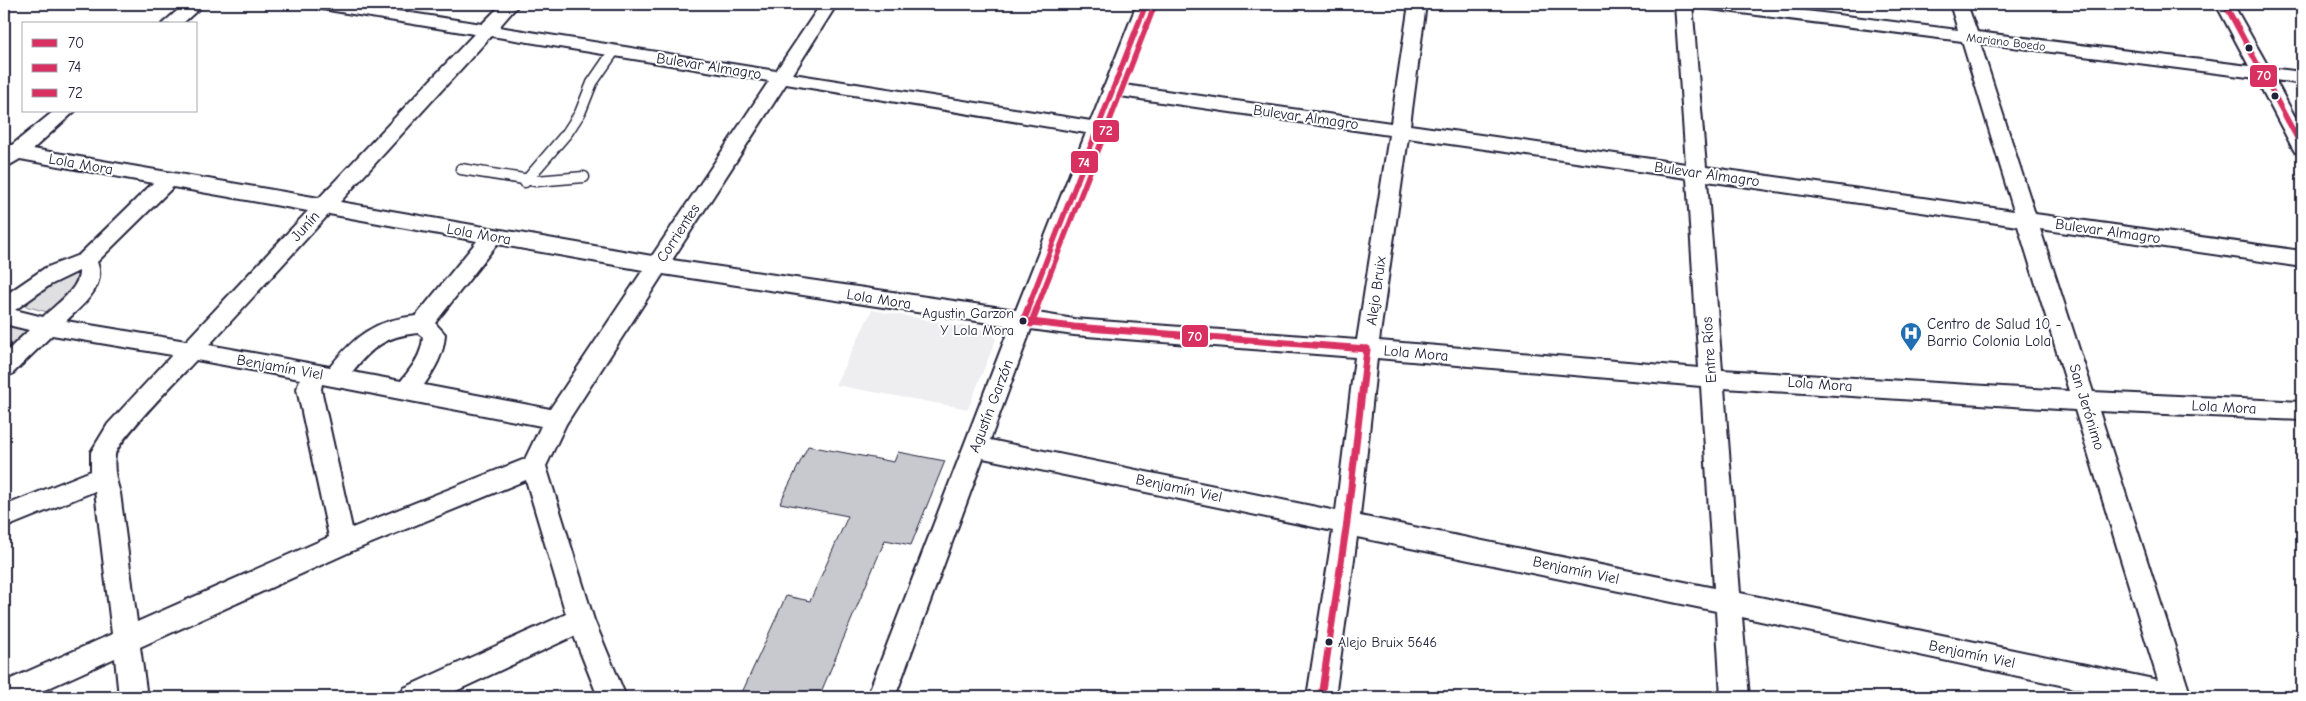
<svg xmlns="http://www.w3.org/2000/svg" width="2306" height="701" viewBox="0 0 2306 701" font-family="'Comic Neue',sans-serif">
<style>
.built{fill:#eeeef1}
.green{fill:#dfdfe2;stroke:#80808e}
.building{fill:#c8c8cf;stroke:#22223b}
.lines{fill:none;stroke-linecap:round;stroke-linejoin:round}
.lane-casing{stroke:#22223b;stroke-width:13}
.street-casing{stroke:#22223b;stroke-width:4}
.lane{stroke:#fff;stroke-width:10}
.street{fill:#fff;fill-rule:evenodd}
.bus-1-far1-casing{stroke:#fff;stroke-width:9}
.bus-1-casing{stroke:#fff;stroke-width:11}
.bus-2-far1-casing{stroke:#fff;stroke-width:9}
.bus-2-casing{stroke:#fff;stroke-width:11}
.bus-3-far1-casing{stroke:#fff;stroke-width:9}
.bus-3-casing{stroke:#fff;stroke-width:11}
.bus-1-far1{stroke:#d93062;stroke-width:5.5}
.bus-1{stroke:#d93062;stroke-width:7}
.bus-2-far1{stroke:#d93062;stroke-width:5.5}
.bus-2{stroke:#d93062;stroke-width:7}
.bus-3-far1{stroke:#d93062;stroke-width:5.5}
.bus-3{stroke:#d93062;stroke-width:7}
.bus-dot{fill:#22223b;stroke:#fff;stroke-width:2}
.labels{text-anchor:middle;stroke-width:4;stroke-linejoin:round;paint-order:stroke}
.far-street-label{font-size:12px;fill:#22223b;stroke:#fff}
.bus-label{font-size:14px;fill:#22223b;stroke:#fff;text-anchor:end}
.street-label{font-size:15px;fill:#22223b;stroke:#fff}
.poi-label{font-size:15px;fill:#22223b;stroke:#fff;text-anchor:start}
.line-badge{stroke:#fff;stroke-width:2}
.badge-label{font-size:14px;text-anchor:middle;font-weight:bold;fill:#fff}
</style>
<rect width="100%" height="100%" fill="#fff"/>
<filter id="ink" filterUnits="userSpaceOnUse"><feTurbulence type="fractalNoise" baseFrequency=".02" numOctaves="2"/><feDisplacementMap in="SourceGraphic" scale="10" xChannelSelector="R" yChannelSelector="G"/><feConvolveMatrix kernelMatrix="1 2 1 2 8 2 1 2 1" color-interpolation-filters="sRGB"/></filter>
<g filter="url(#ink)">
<polygon class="built" points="872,310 991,331 996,339 968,409 835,385"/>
<g class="green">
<polygon points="76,270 80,272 78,284 51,313 14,303"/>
<polygon points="4,324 32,330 29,335 4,359"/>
</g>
<polygon class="building" points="808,446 894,462 898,452 945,461 911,545 885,540 819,697 740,697 786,596 810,601 848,516 780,503"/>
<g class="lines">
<g class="lane-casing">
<g id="lane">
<polyline points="461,169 536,181 584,177"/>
<polyline points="525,182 567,133 580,113 592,83 614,51"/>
</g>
</g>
<g class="street-casing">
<g id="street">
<polygon points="185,4 204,4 182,24 162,24"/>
<path d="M314 4H353L482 24 502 4H519L499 27 776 71 821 4H837L793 74 1091 121 1103 91 1102 89 1105 85 1137 4H1154L1124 85 1391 123 1409 4H1426L1410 125 1686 164 1675 4H1692L1706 167 2014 211 1962 41 1710 9 1704 8 1701 4H1750L1958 30 1950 4H1967L1977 32 2249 66 2216 4H2233L2269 68 2302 72V84L2275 80 2302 130V153L2295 152 2292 147 2256 78 1980 43 2035 214 2302 251V267L2040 229 2093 392 2302 402V420L2099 411 2191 697H2116L1742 617 1749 697H1721L1716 611 1357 537 1335 697H1307L1333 531 983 458 895 697H867L1010 326 663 274 566 424 546 466 594 620 626 697H598L574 636 443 697H400L404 688 566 614 526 480 352 551 140 647 147 697H119L115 658 29 697H4V682L112 634 95 491 4 528V506L91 471V452L108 424 172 355 52 335 12 374 4 377V354L29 330 4 324V296L45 268 79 255 153 183 20 159 8 166 4 164V144L12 145 54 111H75L33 149 319 198 474 34 322 9 316 8ZM491 36 769 81 652 256 340 202ZM786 84 1086 133 1016 310 672 260ZM1120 96 1389 135 1357 340 1074 319 1037 313ZM1408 138 1687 178 1699 368 1379 341ZM1707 181 2018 226 2069 391 1722 370ZM173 187 308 211 186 341 66 321C82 305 107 287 97 262ZM329 214 477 241 416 316C374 320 355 336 330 367L209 345ZM497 244 643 270 550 409 424 385C435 369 444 354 445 334L435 323ZM79 271C80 289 55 305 43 317L15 310 50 285ZM1031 329 1074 335 1355 357 1336 511 990 440ZM418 333 423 337C422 355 412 367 401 381L352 372C372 347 386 336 418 333ZM1377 358 1701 386 1714 588 1360 516ZM196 360 300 379 297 389 329 537 137 622 120 493C116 481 113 468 115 455 118 439 182 375 196 360ZM322 384 541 426 525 459 352 528 321 389ZM1724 388 2075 410 2158 680 1740 593Z"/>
</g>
</g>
<use href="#lane" class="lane"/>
<use href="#street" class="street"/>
<g class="bus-1-far1-casing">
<polyline id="bus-1-far1" points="2225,4 2302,147"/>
</g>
<g class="bus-1-casing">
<g id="bus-1">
<polyline points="1023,321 1074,327 1367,349"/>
<polyline points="1321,697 1347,522 1367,349"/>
</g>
</g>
<g class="bus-2-far1-casing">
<polyline id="bus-2-far1" points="1027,310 1146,4"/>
</g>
<g class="bus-2-casing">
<polyline id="bus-2" points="1023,321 1028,309"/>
</g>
<g class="bus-3-far1-casing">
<polyline id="bus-3-far1" points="1036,310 1154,7"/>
</g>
<g class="bus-3-casing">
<polyline id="bus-3" points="1031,324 1037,309"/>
</g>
<use href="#bus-1-far1" class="bus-1-far1"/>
<use href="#bus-1" class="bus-1"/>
<use href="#bus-2-far1" class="bus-2-far1"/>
<use href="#bus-2" class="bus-2"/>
<use href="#bus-3-far1" class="bus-3-far1"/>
<use href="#bus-3" class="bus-3"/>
</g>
</g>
<defs>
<g id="hospital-pin" transform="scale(1.125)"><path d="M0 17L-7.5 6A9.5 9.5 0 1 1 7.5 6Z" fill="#1f6fb2" stroke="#fff"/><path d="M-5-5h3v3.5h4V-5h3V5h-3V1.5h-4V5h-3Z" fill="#fff"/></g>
</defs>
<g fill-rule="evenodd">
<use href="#hospital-pin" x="1911" y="333"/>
</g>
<g class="bus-dot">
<circle cx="2249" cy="48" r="4.5"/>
<circle cx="2275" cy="96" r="4.5"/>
<circle cx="1023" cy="321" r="4.5"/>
<circle cx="1329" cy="642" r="4.5"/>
</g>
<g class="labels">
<g class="far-street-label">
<text transform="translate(2006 42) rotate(7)" y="4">Mariano Boedo</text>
</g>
<g class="bus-label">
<text x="1014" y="318">Agustin Garzon<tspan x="1014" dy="17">Y Lola Mora</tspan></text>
<text x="1338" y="647" text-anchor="start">Alejo Bruix 5646</text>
</g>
<g class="street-label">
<text transform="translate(709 66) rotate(9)" y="5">Bulevar Almagro</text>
<text transform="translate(1306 117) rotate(8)" y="5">Bulevar Almagro</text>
<text transform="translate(81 164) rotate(10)" y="5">Lola Mora</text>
<text transform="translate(1707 174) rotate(8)" y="5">Bulevar Almagro</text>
<text transform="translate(305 226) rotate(-48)" y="5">Junín</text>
<text transform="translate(2108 231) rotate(8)" y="5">Bulevar Almagro</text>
<text transform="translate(678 233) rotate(-57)" y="5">Corrientes</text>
<text transform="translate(479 234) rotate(10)" y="5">Lola Mora</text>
<text transform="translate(1376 291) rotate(-82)" y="5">Alejo Bruix</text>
<text transform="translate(879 299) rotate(9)" y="5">Lola Mora</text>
<text transform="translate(1709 350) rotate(-94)" y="5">Entre Ríos</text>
<text transform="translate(1416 353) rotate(5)" y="5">Lola Mora</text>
<text transform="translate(280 367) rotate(10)" y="5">Benjamín Viel</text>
<text transform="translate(1820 384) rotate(4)" y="5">Lola Mora</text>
<text transform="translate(991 406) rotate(-69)" y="5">Agustín Garzón</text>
<text transform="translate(2087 407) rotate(73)" y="5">San Jerónimo</text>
<text transform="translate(2224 407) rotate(3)" y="5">Lola Mora</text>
<text transform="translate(1179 488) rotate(12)" y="5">Benjamín Viel</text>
<text transform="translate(1576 570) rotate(12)" y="5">Benjamín Viel</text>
<text transform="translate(1972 654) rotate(12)" y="5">Benjamín Viel</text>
</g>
<g class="poi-label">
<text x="1927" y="329">Centro de Salud 10 -<tspan x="1927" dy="17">Barrio Colonia Lola</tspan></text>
</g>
</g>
<g class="line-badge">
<rect x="2249" y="64" width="29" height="24" rx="5" fill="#d93062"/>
<rect x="1092" y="119" width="28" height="24" rx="5" fill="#d93062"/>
<rect x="1070" y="150" width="29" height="24" rx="5" fill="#d93062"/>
<rect x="1181" y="324" width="28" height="24" rx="5" fill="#d93062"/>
</g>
<g class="badge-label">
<text x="2264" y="80">70</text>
<text x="1106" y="135">72</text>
<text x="1084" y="167">74</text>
<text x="1195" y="341">70</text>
</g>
<rect width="2306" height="701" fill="none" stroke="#fff" stroke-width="20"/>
<rect x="10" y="10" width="2286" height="681" fill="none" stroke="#22223b" stroke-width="2" filter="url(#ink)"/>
<rect x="22" y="22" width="175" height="90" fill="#ffffff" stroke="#a7a7b1"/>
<rect x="32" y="39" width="25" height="8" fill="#d93062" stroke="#a7a7b1"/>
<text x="68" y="48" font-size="15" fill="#22223b">70</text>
<rect x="32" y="64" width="25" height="8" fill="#d93062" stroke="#a7a7b1"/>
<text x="68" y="72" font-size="15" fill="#22223b">74</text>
<rect x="32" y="89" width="25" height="8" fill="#d93062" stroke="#a7a7b1"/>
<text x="68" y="98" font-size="15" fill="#22223b">72</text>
</svg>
